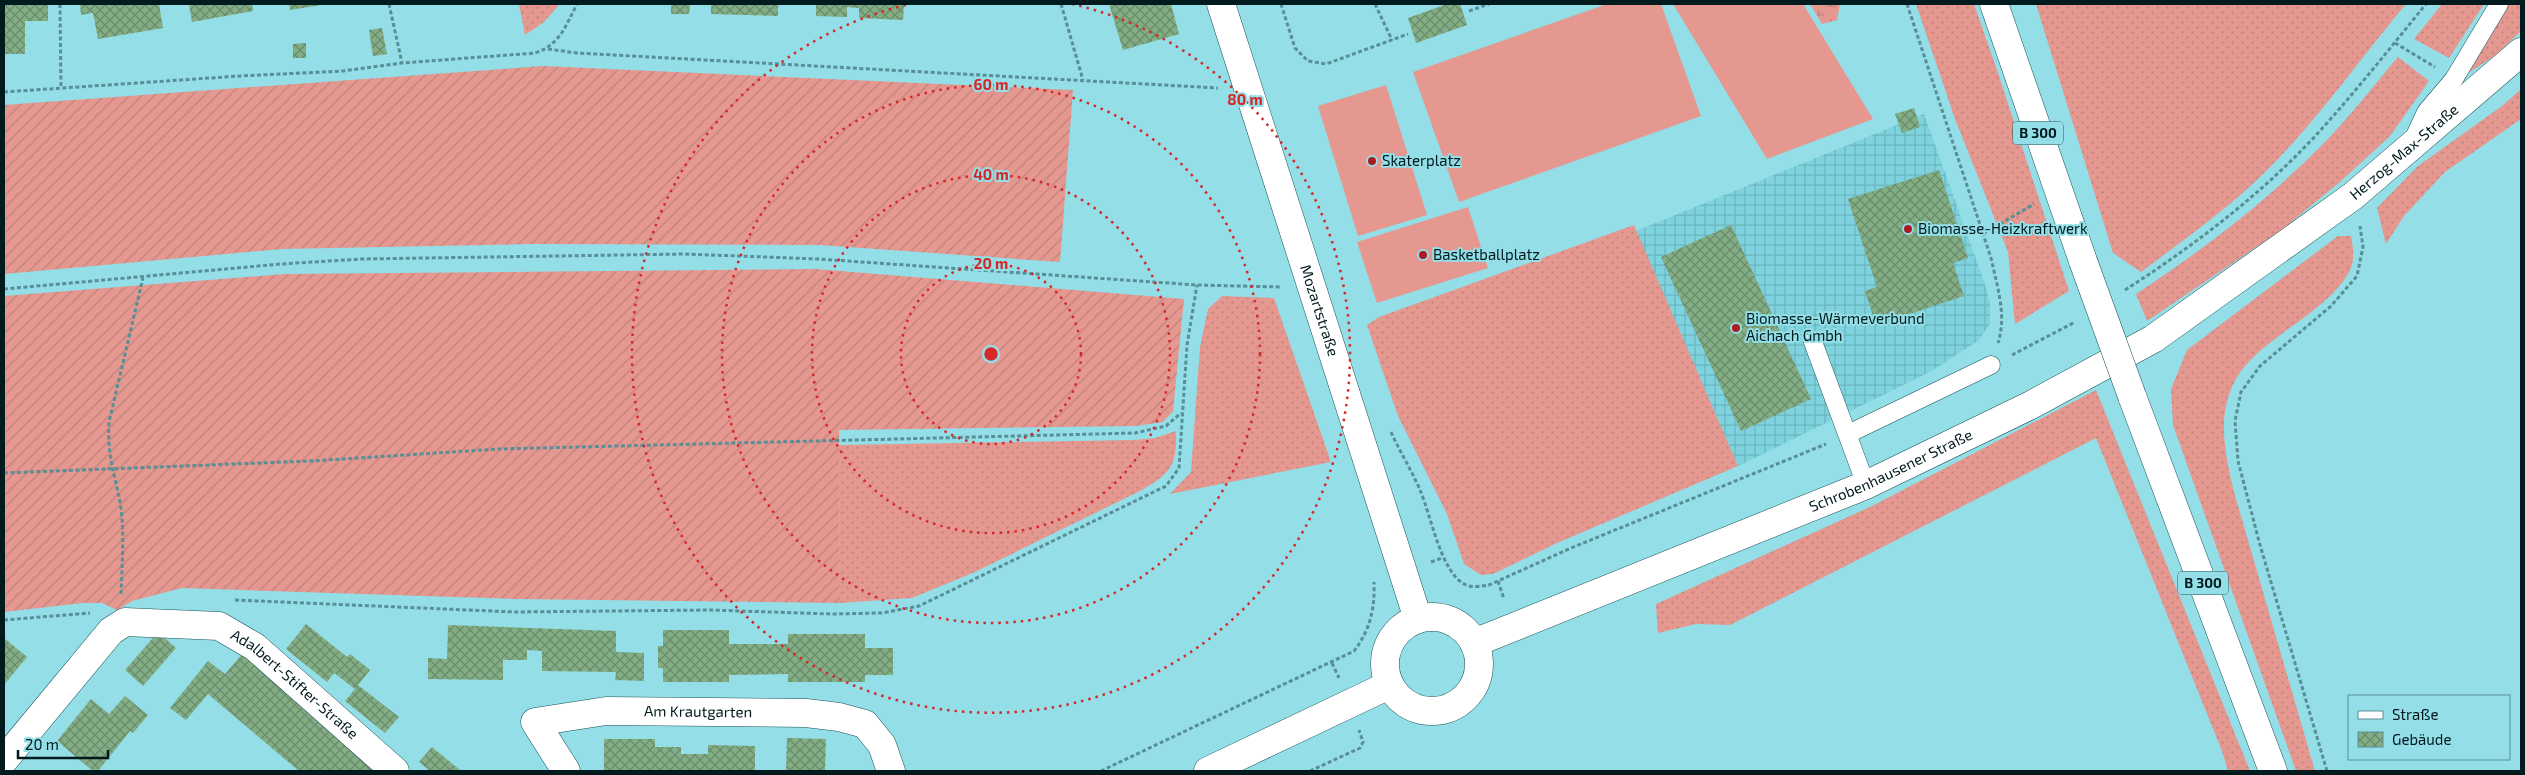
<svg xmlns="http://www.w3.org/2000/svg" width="2525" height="775" viewBox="0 0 2525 775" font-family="'Exo 2',sans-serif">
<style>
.industrial{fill:url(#industrial-grid)}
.grass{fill:url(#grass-dots)}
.wetland{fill:url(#wetland-marsh)}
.garden{fill:url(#garden-furrows)}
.pitch{fill:#e49890}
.building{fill:url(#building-cross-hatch)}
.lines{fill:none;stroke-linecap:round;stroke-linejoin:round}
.service-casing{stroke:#185259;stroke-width:19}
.minor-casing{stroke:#185259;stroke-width:29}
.secondary-casing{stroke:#185259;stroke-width:29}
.trunk-casing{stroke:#185259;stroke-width:29}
.path{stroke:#588f96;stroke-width:3;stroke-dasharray:4 2.5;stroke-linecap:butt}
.service{stroke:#fff;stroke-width:18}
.minor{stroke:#fff;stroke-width:28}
.secondary{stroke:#fff;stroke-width:28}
.trunk{stroke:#fff;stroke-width:28}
.trunk-bridge-casing{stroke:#185259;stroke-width:29;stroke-linecap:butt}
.trunk-bridge{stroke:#fff;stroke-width:28}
.ring{fill:none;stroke:#d62828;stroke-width:2.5;stroke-dasharray:2.5 5}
.poi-dot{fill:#ad1a21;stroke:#94dee7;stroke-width:2}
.labels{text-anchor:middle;stroke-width:4;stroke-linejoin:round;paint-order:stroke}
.shield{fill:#94dee7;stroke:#2c555a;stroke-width:1}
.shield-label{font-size:14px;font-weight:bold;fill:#001a1e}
.street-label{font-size:15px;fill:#001a1e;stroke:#94dee7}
.poi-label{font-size:15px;fill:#001a1e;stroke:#94dee7;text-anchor:start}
.centre{fill:#d62828;stroke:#94dee7;stroke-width:2.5}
.ring-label{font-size:15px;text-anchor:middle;font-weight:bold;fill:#d62828;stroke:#94dee7;stroke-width:4;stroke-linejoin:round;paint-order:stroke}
</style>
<defs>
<pattern id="industrial-grid" width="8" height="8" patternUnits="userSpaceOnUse" patternTransform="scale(1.25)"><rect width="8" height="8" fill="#7ed3de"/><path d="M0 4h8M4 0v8" fill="none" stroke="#6bb5be"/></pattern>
<pattern id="grass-dots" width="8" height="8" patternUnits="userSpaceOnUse" patternTransform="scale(1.25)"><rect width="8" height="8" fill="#e49890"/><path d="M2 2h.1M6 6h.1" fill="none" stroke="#c2827c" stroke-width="1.8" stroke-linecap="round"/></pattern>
<pattern id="wetland-marsh" width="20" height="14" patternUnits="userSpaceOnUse" patternTransform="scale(1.25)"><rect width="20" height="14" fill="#e49890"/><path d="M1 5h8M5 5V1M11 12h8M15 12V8" fill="none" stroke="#c2827c"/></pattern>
<pattern id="garden-furrows" width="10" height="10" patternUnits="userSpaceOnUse" patternTransform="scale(1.25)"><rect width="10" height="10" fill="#e49890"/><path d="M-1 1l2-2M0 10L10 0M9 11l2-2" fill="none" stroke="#c2827c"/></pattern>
<pattern id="building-cross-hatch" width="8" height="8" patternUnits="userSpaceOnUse" patternTransform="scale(1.25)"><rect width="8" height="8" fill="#83ad84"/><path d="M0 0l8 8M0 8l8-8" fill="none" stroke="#698c6b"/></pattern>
</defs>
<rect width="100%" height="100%" fill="#94dee7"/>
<polygon class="industrial" points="1924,114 1984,281 1990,303 1990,324 1978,341 1930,372 1738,466 1636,231"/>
<g class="grass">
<polygon points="519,4 557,4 558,6 544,22 525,35"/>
<polygon points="1916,4 1974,4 1999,76 2069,291 2015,324 2008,252 1955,119"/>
<path d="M2036 4H2406C2358 61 2316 123 2262 175 2225 211 2182 241 2141 272L2113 253Z"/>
<polygon points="2442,4 2484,4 2449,58 2414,39"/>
<polygon points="2507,4 2521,4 2521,31 2496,55 2462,77"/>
<path d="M2398 57 2429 81 2390 136 2340 182 2280 231 2147 321 2136 294C2203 250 2267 201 2323 144 2350 117 2373 86 2398 57Z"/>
<polygon points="2521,89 2521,119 2445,172 2404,216 2386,244 2377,208 2418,166 2502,106"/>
<polygon points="1634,225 1738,466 1557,543 1493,574 1481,575 1464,564 1447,514 1398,416 1367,325 1379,317"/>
<path d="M2338 236H2351C2353 246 2355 260 2350 270 2326 317 2252 339 2232 387 2217 420 2226 458 2234 492L2315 771H2296L2173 425 2171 389 2187 350Z"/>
<polygon points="1222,296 1274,298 1331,462 1170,494 1191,472 1200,347 1208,309"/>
<polygon points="2096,390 2250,771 2228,771 2222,751 2096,438 1730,625 1696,624 1658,633 1656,604 1872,506"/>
<path d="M1176 431C1177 466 1171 473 1142 490L975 572 912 598 840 603 839 445 1134 440 1155 438Z"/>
</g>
<polygon class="wetland" points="1810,4 1840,4 1837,20 1822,24"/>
<g class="garden">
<polygon points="543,66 1073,90 1060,262 820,245 531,244 282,249 4,274 4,105"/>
<polygon points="816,269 1184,299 1173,411 1163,422 1136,426 839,430 840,603 515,599 182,588 132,601 117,610 102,603 83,603 4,612 4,296 285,274"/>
</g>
<g class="pitch">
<polygon points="1607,4 1661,4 1701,116 1459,202 1413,72"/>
<polygon points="1673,4 1803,4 1873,119 1767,159"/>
<polygon points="1386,85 1427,215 1358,236 1318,106"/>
<polygon points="1468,207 1488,268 1377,303 1357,242"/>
</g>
<g class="building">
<polygon points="4,4 48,4 48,21 25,21 25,54 4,54"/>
<polygon points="80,4 159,4 163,28 98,39 93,13 81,15"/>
<polygon points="189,4 252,4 253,11 192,22"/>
<polygon points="289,4 321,4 321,5 290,10"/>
<polygon points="671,4 690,4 689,14 671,14"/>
<polygon points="711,4 778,4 778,16 711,14"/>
<polygon points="816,4 904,4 903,20 859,18 859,8 847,7 847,17 816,16"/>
<polygon points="1109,4 1171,4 1179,34 1123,50"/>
<polygon points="1447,4 1460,4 1467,25 1416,43 1408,18"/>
<polygon points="382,28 387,54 373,56 369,30"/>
<polygon points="306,43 306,58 293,58 293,44"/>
<polygon points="1914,108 1920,127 1902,133 1895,114"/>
<polygon points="1939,170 1968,258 1953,263 1964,296 1876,325 1865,291 1877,287 1848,199"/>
<polygon points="1731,225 1811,399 1741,431 1661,257"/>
<polygon points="306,624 347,657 350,654 370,670 358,685 399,717 385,733 345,701 355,689 334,673 327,682 286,649"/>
<polygon points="448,625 616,631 616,652 644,653 644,681 615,680 616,672 542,671 542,651 527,650 527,660 503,660 503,680 428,679 428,658 447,659"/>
<polygon points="663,630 729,630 729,644 788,644 788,634 865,634 865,648 893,648 893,675 865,675 865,682 788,682 788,674 729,675 729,682 663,682 663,668 658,668 658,646 663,646"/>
<polygon points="158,632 176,648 143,686 125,670"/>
<polygon points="4,638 27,657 4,685"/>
<polygon points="243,653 383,771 299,771 208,694 186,720 170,708 208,661 225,674"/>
<polygon points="125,696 148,715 133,733 130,731 98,771 93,771 57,741 91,699 109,714"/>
<polygon points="787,738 826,739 825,771 786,771"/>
<polygon points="604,739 655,739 655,747 681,747 681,754 708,754 708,745 755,746 755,771 604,771"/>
<polygon points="432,747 461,771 430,771 419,762"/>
</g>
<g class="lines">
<g class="service-casing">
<g id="service">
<polyline points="2414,138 2426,112 2454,79 2499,4"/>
<polyline points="1813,342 1866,485"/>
<polyline points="1848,434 1991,365"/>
</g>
</g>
<g class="minor-casing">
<g id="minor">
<path id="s1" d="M1221 4 1418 619"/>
<path id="s2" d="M4 760 111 631 125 622 219 626 255 647 395 771"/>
<path id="s3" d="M566 771 535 722 606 711 806 713 839 717 865 724 882 745 891 771"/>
</g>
</g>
<g class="secondary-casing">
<g id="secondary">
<circle cx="1432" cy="664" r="47"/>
<path id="s4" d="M1474 643 1866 485 2031 405 2153 339 2353 196 2521 52"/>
<polyline points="1208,771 1389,685"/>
</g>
</g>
<g class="trunk-casing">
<g id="trunk">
<polyline points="1994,4 2083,261"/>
<polyline points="2132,396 2273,771"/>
</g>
</g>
<g class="path">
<polyline points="60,4 61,88"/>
<polyline points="389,4 402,63"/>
<polyline points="1061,4 1083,80"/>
<polyline points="1281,4 1295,48 1308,61 1326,64 1408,34"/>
<polyline points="1375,4 1392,40"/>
<path d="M1907 4 1991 258C1997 286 2007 315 1998 343"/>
<polyline points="1469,11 1489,4"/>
<polyline points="2395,43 2435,67"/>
<polyline points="548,49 577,53 1218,88"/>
<path d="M4 92 240 76 343 71 402 63 535 53C560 45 566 25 577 4"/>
<polyline points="1983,234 2034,204"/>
<polyline points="4,289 281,264 362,259 685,254 818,259 1197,285 1281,287"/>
<path d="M2125 290C2195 245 2262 194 2319 132 2356 91 2391 47 2426 4"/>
<polyline points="2012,355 2075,322"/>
<path d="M1391 432C1400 452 1412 471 1420 490 1431 515 1441 574 1466 585 1473 588 1482 586 1489 585L1571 548 1826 444"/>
<polyline points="4,473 311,461 499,449 1135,433 1166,426 1181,413"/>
<polyline points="1431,562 1442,558"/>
<polyline points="1498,581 1504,599"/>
<path d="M121 594C122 563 125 532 120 502 114 472 107 453 109 422L143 278"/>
<polyline points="235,600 515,612 710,610 831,614 882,613 919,606 1166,486 1179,468 1187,345 1197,285"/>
<polyline points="4,620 90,613"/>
<polyline points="1332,663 1339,678"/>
<path d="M1101 771 1354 651C1370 630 1375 609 1374 582"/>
<polyline points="1310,771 1360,748 1363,742 1359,730"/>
<polyline points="2327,771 2260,545 2238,461 2235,421 2241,392 2260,366 2331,306 2357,276 2363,247 2360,226"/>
</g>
<use href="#service" class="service"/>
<use href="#minor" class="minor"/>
<use href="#secondary" class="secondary"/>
<use href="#trunk" class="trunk"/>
<g class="trunk-bridge-casing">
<polyline id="trunk-bridge" points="2083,261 2132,396"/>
</g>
<use href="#trunk-bridge" class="trunk-bridge"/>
</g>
<g class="ring">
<circle cx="991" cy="354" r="90"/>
<circle cx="991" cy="354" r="179"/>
<circle cx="991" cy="354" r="269"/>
<path d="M1072 4A359 359 0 1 1 910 4"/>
</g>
<g class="poi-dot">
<circle cx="1372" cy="161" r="5"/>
<circle cx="1908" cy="229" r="5"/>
<circle cx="1423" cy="255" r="5"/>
<circle cx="1736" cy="328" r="5"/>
</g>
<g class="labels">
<g class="shield">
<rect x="2013" y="121.5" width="50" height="23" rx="4"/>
<rect x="2178" y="571.5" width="50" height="23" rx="4"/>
</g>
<g class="shield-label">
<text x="2038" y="138">B 300</text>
<text x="2203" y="588">B 300</text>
</g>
<g class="street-label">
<text dy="5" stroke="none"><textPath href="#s4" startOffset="1058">Herzog-Max-Straße</textPath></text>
<text dy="5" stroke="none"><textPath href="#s1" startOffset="322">Mozartstraße</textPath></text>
<text dy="5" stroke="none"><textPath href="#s4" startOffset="451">Schrobenhausener Straße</textPath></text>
<text dy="5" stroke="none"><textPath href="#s2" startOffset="374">Adalbert-Stifter-Straße</textPath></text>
<text dy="5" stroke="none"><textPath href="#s3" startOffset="222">Am Krautgarten</textPath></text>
</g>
<g class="poi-label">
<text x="1382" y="166">Skaterplatz</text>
<text x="1918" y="234">Biomasse-Heizkraftwerk</text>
<text x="1433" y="260">Basketballplatz</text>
<text x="1746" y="324">Biomasse-Wärmeverbund<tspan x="1746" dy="17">Aichach Gmbh</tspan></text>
</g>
</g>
<circle cx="991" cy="354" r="8" class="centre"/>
<g class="ring-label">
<text x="991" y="90">60 m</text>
<text x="1245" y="105">80 m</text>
<text x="991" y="180">40 m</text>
<text x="991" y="269">20 m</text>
</g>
<rect width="2525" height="775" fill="none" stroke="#001a1e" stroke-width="10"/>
<rect x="2348" y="695" width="162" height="65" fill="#94dee7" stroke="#599097"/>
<rect x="2358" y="711" width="25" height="8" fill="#ffffff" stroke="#599097"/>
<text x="2392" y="720" font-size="15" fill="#001a1e">Straße</text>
<rect x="2358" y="732" width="25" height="15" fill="url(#building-cross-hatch)" stroke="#599097"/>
<text x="2392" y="745" font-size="15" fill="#001a1e">Gebäude</text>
<path d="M18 750v8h90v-8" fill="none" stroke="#001a1e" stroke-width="2.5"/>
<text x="25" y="750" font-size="15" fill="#001a1e" stroke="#94dee7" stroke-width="4" paint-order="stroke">20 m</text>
</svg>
